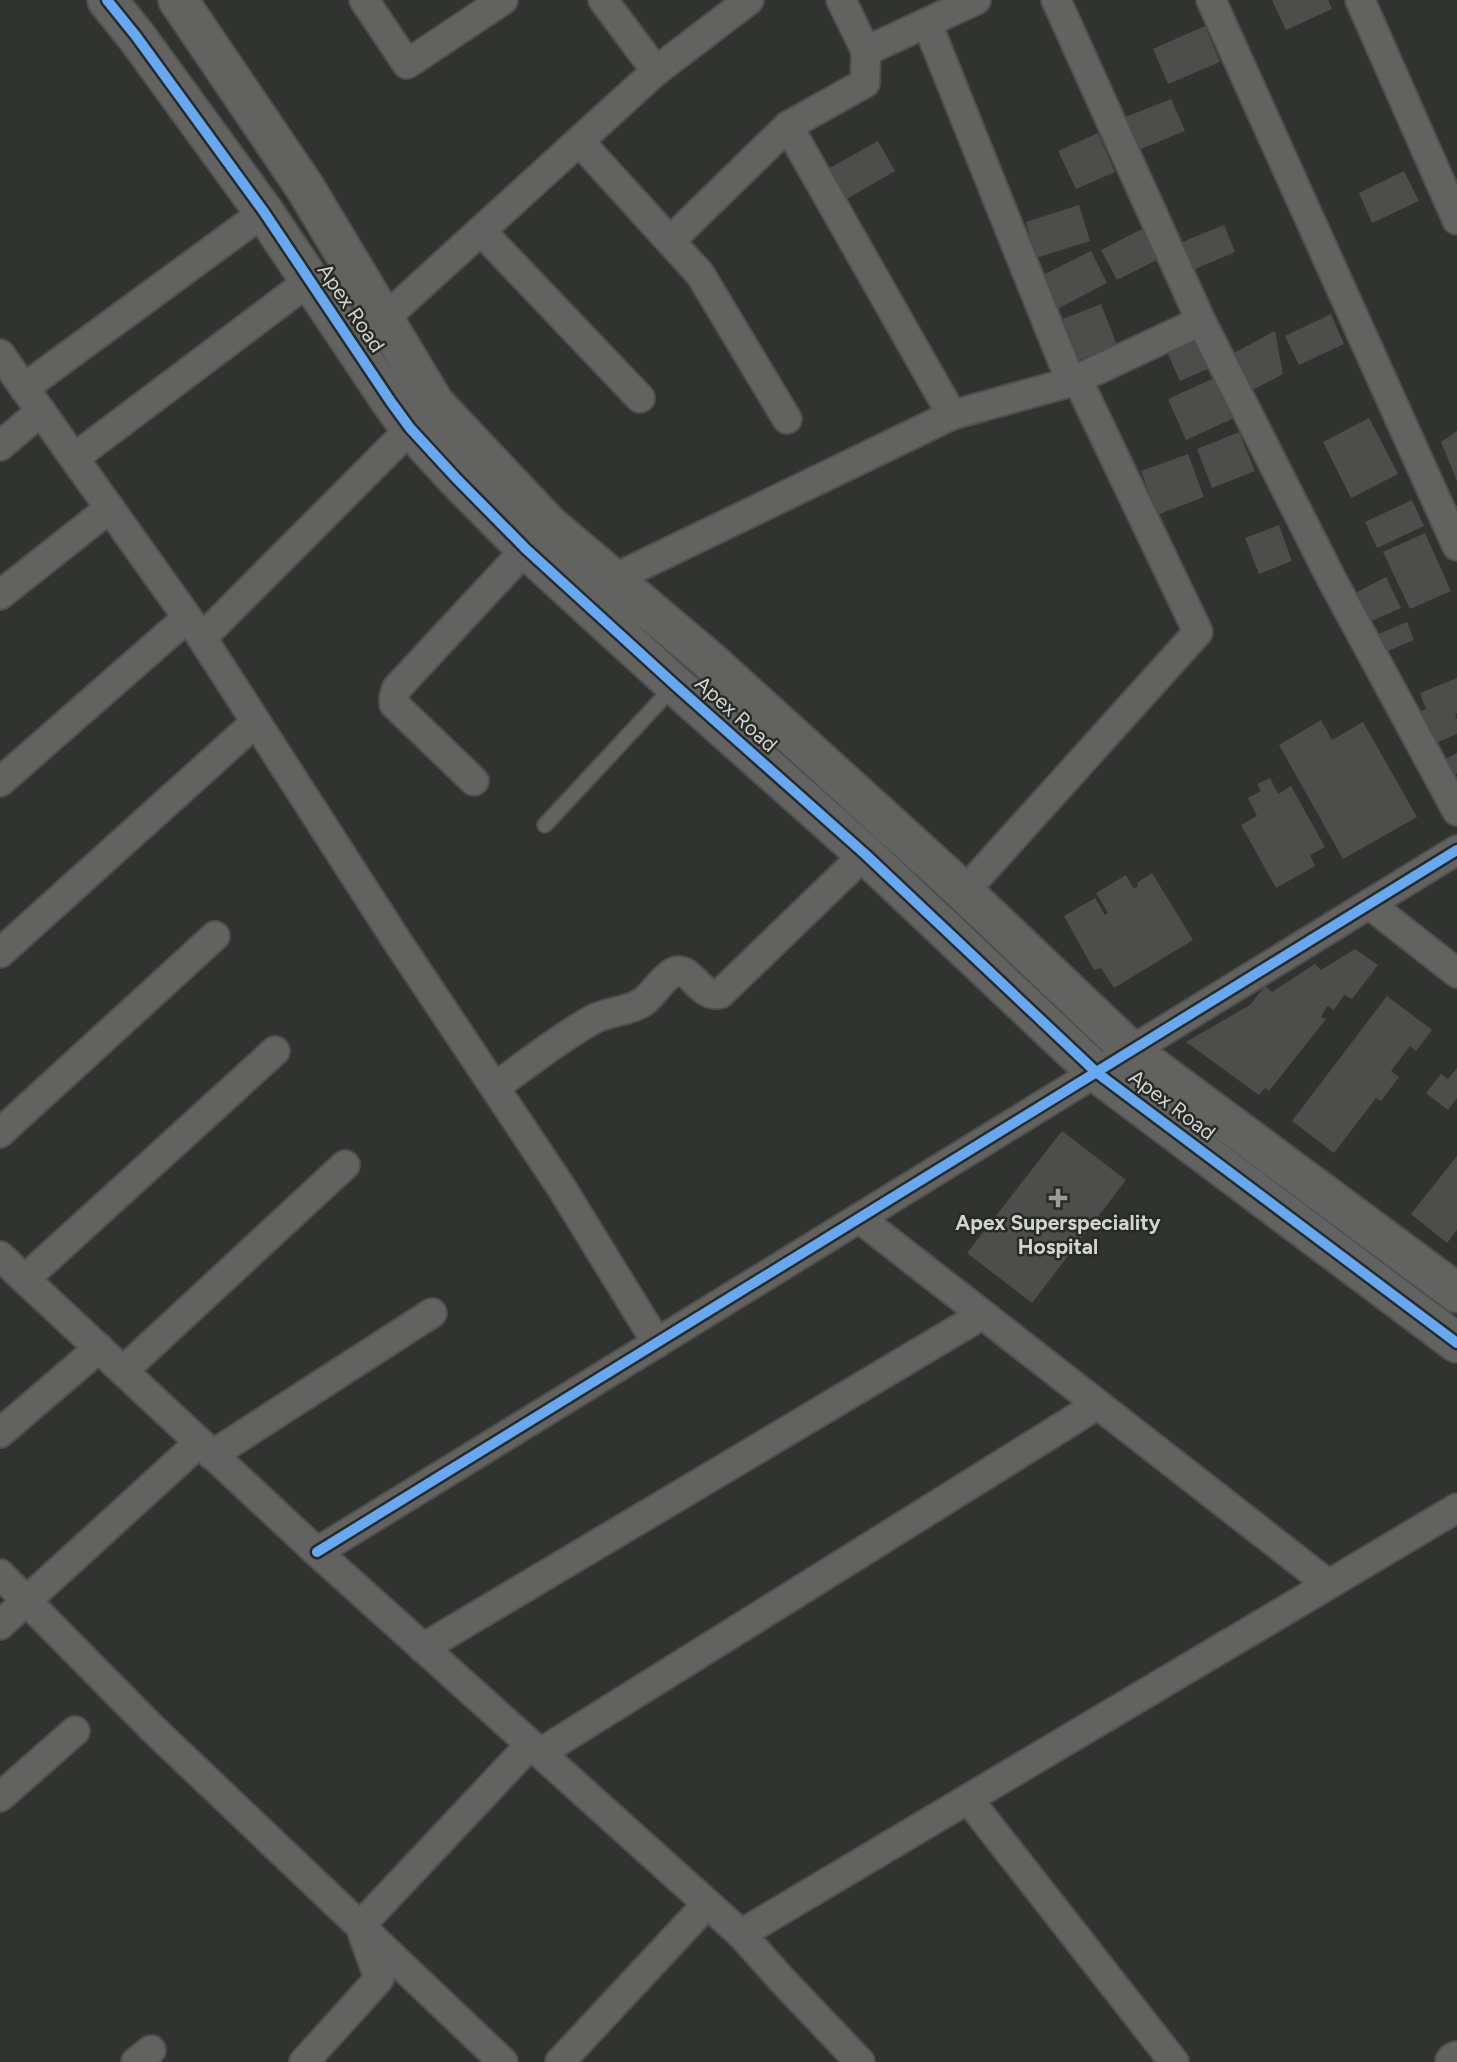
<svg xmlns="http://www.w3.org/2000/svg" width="1457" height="2062" viewBox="0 0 1457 2062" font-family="Figtree,sans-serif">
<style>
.building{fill:#4d4e4c}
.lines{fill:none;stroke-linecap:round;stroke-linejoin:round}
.lane-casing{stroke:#4e4f4d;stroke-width:18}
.street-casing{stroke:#4e4f4d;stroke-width:32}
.secondary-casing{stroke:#4e4f4d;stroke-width:42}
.lane{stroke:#626361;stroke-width:14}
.street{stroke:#626361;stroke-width:28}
.secondary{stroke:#626361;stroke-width:38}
.cycleway-casing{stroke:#272a26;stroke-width:15}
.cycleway{stroke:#66a8f1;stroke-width:10}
.poi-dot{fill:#9a9c99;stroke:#272a26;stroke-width:2.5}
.labels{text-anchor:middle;stroke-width:5;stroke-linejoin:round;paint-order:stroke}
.street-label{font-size:21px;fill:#d2d4d1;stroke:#272a26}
.poi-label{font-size:21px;font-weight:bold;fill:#d2d4d1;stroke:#272a26}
</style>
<rect width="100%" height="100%" fill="#313330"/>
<g class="building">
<polygon points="1272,0 1328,0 1332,9 1286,30"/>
<polygon points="1205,26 1220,62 1168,84 1153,49"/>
<polygon points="1171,99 1185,131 1136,151 1123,118"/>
<polygon points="1098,133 1115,172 1076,189 1058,151"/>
<polygon points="878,141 895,171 843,201 826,170"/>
<polygon points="1404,171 1419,201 1372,223 1359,193"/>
<polygon points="1079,205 1090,241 1036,258 1026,222"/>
<polygon points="1224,225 1235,252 1188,272 1177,244"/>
<polygon points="1142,229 1157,260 1117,280 1101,250"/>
<polygon points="1091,251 1107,283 1059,308 1043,275"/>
<polygon points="1101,304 1117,345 1079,360 1063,319"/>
<polygon points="1331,314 1344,344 1299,365 1285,336"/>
<polygon points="1194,327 1212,367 1180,381 1162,341"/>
<polygon points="1275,331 1283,374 1251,391 1232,354"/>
<polygon points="1223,374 1241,415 1186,440 1168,399"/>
<polygon points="1369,418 1398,474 1351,498 1323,442"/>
<polygon points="1457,431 1457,481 1441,442"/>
<polygon points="1239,432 1255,471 1212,488 1197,449"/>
<polygon points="1188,454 1204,497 1157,515 1141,471"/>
<polygon points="1412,500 1424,526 1377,548 1365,522"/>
<polygon points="1279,525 1292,561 1259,574 1245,538"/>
<polygon points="1425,533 1451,591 1410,609 1383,552"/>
<polygon points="1386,577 1401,608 1369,622 1355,593"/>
<polygon points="1407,622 1414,640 1383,653 1376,635"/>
<polygon points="1457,678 1457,713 1455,714 1457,720 1457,734 1429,746 1415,713 1426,709 1420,693"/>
<polygon points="1321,720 1332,740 1363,722 1417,817 1343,859 1279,745"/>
<polygon points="1457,753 1457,773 1447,778 1438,763"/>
<polygon points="1270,778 1278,794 1291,786 1325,847 1310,855 1315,866 1276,888 1241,825 1257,816 1248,798 1261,791 1257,784"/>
<polygon points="1152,873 1193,940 1114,988 1101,968 1094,970 1064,916 1095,898 1105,915 1108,913 1096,893 1126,875 1134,889 1138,886 1137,883"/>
<polygon points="1355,949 1378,965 1352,999 1344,995 1334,1010 1327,1006 1321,1017 1326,1019 1269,1091 1265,1088 1259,1095 1186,1042 1250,1005 1265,986 1272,992 1315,964 1321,970"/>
<polygon points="1387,996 1432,1030 1416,1051 1410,1046 1391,1071 1399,1077 1381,1101 1376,1098 1334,1153 1292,1121"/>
<polygon points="1457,1068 1457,1098 1448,1110 1426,1093 1441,1074 1448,1079"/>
<polygon points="1062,1131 1126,1180 1032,1303 967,1253"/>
<polygon points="1457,1156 1457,1230 1447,1243 1411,1214"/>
</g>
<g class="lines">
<g class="lane-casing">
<polyline id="lane" points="545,825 674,686"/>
</g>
<g class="street-casing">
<g id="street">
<polyline points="364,0 407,64 503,0"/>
<polyline points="603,0 656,71"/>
<polyline points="1056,0 1201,321 1331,578 1457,811"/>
<polyline points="1211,0 1457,546"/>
<polyline points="1360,0 1457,220"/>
<polyline points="927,23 1071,382 1080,385 1198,632 964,892"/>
<polyline points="866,51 976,0"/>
<polyline points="788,126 952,415"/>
<polyline points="579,141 700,274 787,419"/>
<polyline points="481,231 640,398"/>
<polyline points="670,241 788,126 865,83 866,51 841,0"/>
<polyline points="384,319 656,71 749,0"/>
<polyline points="0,354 202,638 397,941 561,1187 657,1343"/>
<polyline points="24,388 264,212"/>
<polyline points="0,446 41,411"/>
<polyline points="74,458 309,281"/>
<polyline points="613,579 952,415 1071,382 1201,321"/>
<polyline points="0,595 110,508"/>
<polyline points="202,638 422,417"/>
<polyline points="474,781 394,704 394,697 397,688 526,549"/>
<polyline points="0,782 187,618"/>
<polyline points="1369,904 1457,973"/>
<polyline points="0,953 256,722"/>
<path d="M495 1087C527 1064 558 1039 592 1020 608 1011 628 1012 643 1002 654 994 662 978 674 972 691 965 698 997 720 994L865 854"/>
<polyline points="0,1133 215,936"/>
<polyline points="859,1218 1328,1584"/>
<polyline points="0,1256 317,1552 741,1934 782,1980 860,2062"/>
<polyline points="25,1279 275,1051"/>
<polyline points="123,1371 345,1165"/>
<polyline points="0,1433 99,1348"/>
<polyline points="212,1455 432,1313"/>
<polyline points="317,1552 1457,850"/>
<polyline points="0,1574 152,1728 503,2062"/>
<polyline points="0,1625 199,1443"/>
<polyline points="423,1648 982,1315"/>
<polyline points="540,1753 1097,1405"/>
<polyline points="0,1797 75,1731"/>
<polyline points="968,1799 1174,2062"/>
<polyline points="741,1934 1457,1508"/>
<polyline points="136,2062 151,2050"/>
<polyline points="304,2062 379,1979 360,1926 530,1745"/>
<polyline points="560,2062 707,1904"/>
</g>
</g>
<g class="secondary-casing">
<g id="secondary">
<polyline points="107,0 136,36 264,212 391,402 410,428 456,478 526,549 675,685 865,854 1096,1072 1457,1343"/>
<polyline points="178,0 304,186 435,404 548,524 711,662 964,892 1131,1051 1457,1293"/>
<polyline points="1455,2062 1457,2061"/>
</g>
</g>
<use href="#lane" class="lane"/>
<use href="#street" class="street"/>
<use href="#secondary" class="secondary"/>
<g class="cycleway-casing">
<g id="cycleway">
<polyline points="107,0 136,36 264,212 391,402 410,428 456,478 526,549 675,685 865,854 1096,1072 1457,1343"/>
<polyline points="317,1552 1457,850"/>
</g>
</g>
<use href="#cycleway" class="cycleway"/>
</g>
<path class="poi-dot" d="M1054.5 1187.5h7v7h7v7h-7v7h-7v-7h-7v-7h7z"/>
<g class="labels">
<g class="street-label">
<text transform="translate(351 308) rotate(56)" y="7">Apex Road</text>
<text transform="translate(736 714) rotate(42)" y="7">Apex Road</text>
<text transform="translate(1172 1105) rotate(37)" y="7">Apex Road</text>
</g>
<g class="poi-label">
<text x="1058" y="1230">Apex Superspeciality<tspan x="1058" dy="24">Hospital</tspan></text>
</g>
</g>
</svg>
